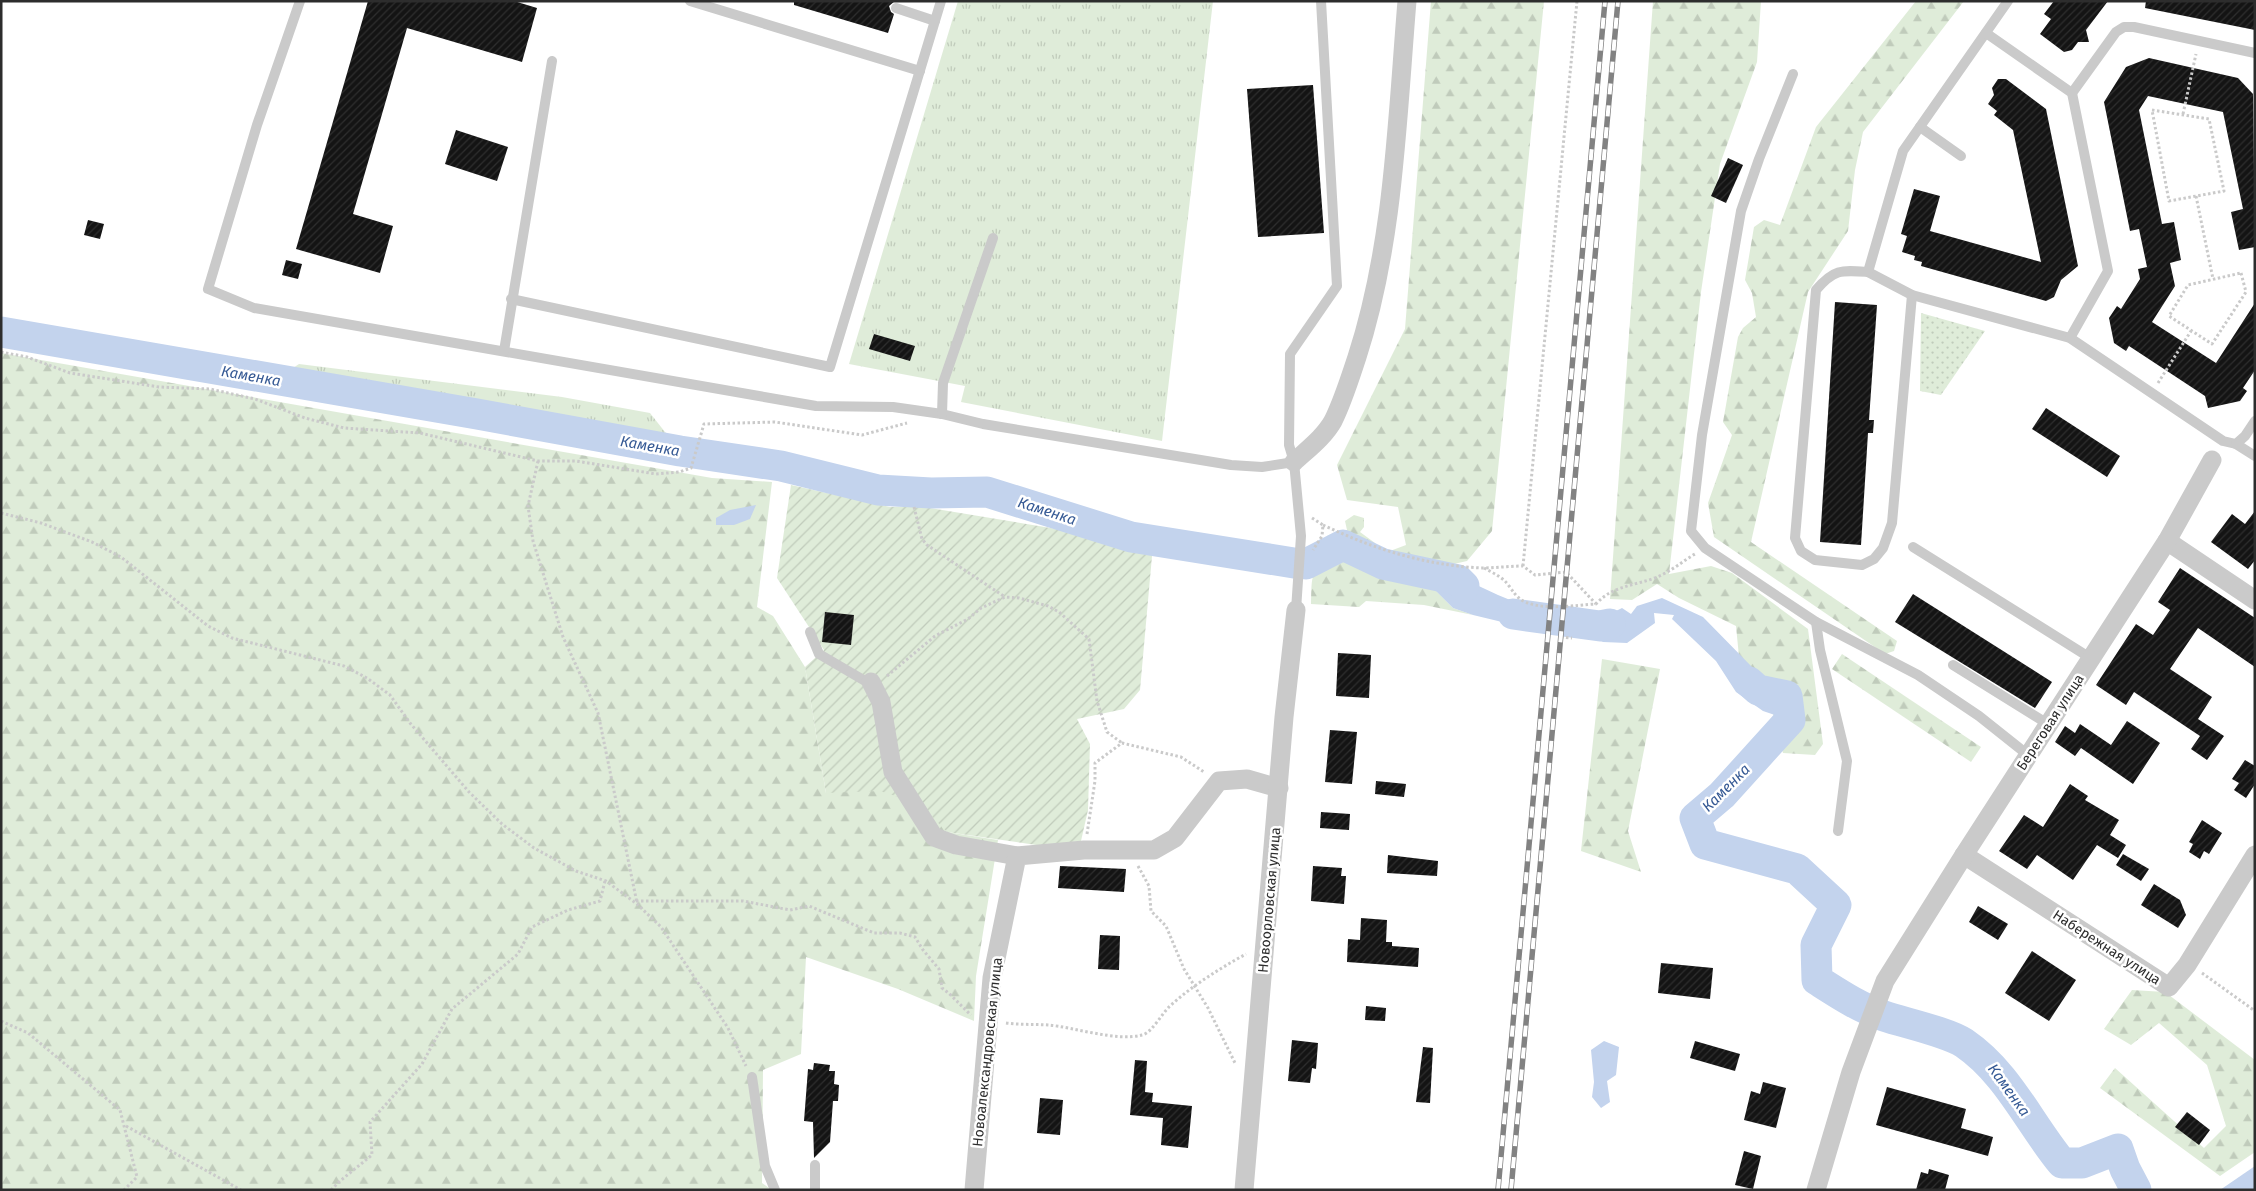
<svg xmlns="http://www.w3.org/2000/svg" width="2256" height="1191" viewBox="0 0 2256 1191" font-family="'Fira Sans',sans-serif">
<style>
.grass{fill:url(#grass-tufts)}
.forest{fill:url(#forest-firs)}
.park{fill:url(#park-dots)}
.garden{fill:url(#garden-furrows)}
.water{fill:#c3d3ed}
.lines{fill:none;stroke-linecap:round;stroke-linejoin:round}
.river{stroke:#c3d3ed;stroke-width:31}
.building{fill:url(#building-hatch)}
.path{stroke:#cacaca;stroke-width:3;stroke-dasharray:2.5 2.5;stroke-linecap:butt}
.service{stroke:#cacaca;stroke-width:10}
.minor{stroke:#cacaca;stroke-width:19}
.rail-casing{stroke:#828282;stroke-width:5.5}
.rail{stroke:#fff;stroke-width:4;stroke-dasharray:11;stroke-linecap:butt}
.labels{text-anchor:middle;stroke-width:5;stroke-linejoin:round;paint-order:stroke}
.street-label{font-size:14px;fill:#2d2d2d;stroke:#fff}
.water-label{font-size:15px;font-style:italic;fill:#355994;stroke:#fff}
</style>
<defs>
<pattern id="grass-tufts" width="24" height="20" patternUnits="userSpaceOnUse" patternTransform="scale(1.25)"><rect width="24" height="20" fill="#dfecd9"/><path d="M3 7l-1-3M5 7V3M7 7l1-3M15 17l-1-3M17 17v-4M19 17l1-3" fill="none" stroke="#c0cbbb"/></pattern>
<pattern id="forest-firs" width="22" height="20" patternUnits="userSpaceOnUse" patternTransform="scale(1.25)"><rect width="22" height="20" fill="#dfecd9"/><path d="M5 1l3.5 6h-7zM16 11l3.5 6h-7z" fill="#c0cbbb"/></pattern>
<pattern id="park-dots" width="8" height="8" patternUnits="userSpaceOnUse" patternTransform="scale(1.25)"><rect width="8" height="8" fill="#dfecd9"/><path d="M2 2h.1M6 6h.1" fill="none" stroke="#c0cbbb" stroke-width="1.8" stroke-linecap="round"/></pattern>
<pattern id="garden-furrows" width="10" height="10" patternUnits="userSpaceOnUse" patternTransform="scale(1.25)"><rect width="10" height="10" fill="#dfecd9"/><path d="M-1 1l2-2M0 10L10 0M9 11l2-2" fill="none" stroke="#c0cbbb"/></pattern>
<pattern id="building-hatch" width="6" height="6" patternUnits="userSpaceOnUse" patternTransform="scale(1.25)"><rect width="6" height="6" fill="#141414"/><path d="M-1 1l2-2M0 6l6-6M5 7l2-2" fill="none" stroke="#2e2e2e"/></pattern>
</defs>
<rect width="100%" height="100%" fill="#fff"/>
<g class="grass">
<polygon points="958,1 1213,1 1162,441 961,402 965,386 849,364"/>
<polygon points="299,364 562,397 650,413 680,451 275,380"/>
</g>
<g class="forest">
<path d="M1431 1H1544L1492 531 1467 561 1445 566H1426L1420 574 1453 608 1473 615 1424 605 1366 601 1359 607 1311 604C1312 582 1309 570 1329 556L1327 536 1338 531 1347 530 1345 521 1354 515 1364 518V527L1360 532 1375 543 1382 554 1406 545 1398 507 1347 500 1337 465 1405 329Z"/>
<polygon points="1653,1 1761,1 1757,62 1720,164 1701,292 1669,574 1711,566 1732,573 1808,629 1823,744 1815,755 1783,753 1770,702 1740,667 1736,626 1679,598 1657,584 1632,600 1610,599"/>
<polygon points="1916,1 1964,1 1863,132 1855,170 1848,231 1808,292 1751,542 1897,641 1894,651 1885,654 1714,537 1708,503 1732,435 1723,422 1738,337 1743,328 1756,317 1752,293 1745,280 1754,227 1764,220 1780,225 1816,127"/>
<polygon points="1,353 712,478 772,482 757,607 773,616 805,667 826,793 901,765 947,832 998,840 976,976 974,1021 898,989 806,957 801,1054 763,1070 762,1183 772,1190 1,1190"/>
<polygon points="1842,654 1981,747 1971,762 1832,669"/>
<polygon points="1602,659 1660,669 1628,831 1641,872 1581,851"/>
<polygon points="2132,990 2165,992 2255,1060 2255,1152 2220,1176 2100,1088 2115,1068 2204,1148 2226,1126 2207,1065 2159,1023 2131,1045 2104,1029"/>
</g>
<polygon class="park" points="1921,313 1985,331 1941,395 1920,391"/>
<polygon class="garden" points="791,485 890,507 918,506 1153,545 1140,690 1124,709 1077,719 1090,744 1088,810 1081,841 1043,846 947,832 920,804 880,791 826,793 805,667 824,650 777,578"/>
<g class="water">
<polygon points="756,505 750,519 734,525 716,525 716,518 730,510"/>
<polygon points="1438,567 1498,595 1527,607 1555,613 1556,623 1535,621 1527,628 1473,615 1453,608 1420,575"/>
<path d="M1662 598 1703 617 1752 667 1787 696 1790 720 1763 711 1736 692 1716 661 1672 619 1674 615 1654 613 1655 623 1627 643 1603 642 1587 633H1573L1565 629 1569 615 1581 611C1595 623 1607 615 1622 608L1631 614 1637 606Z"/>
<polygon points="1604,1041 1619,1047 1616,1075 1607,1081 1610,1102 1601,1108 1592,1097 1594,1082 1591,1050"/>
<polygon points="2255,1166 2255,1190 2220,1190"/>
</g>
<g class="lines">
<g class="river">
<polyline points="1,332 477,414 680,451 781,466 878,490 931,493 987,492 1131,537 1294,563"/>
<polyline points="1306,564 1343,545 1383,564 1458,580 1464,586"/>
<polyline points="1513,614 1600,626 1610,624"/>
<path d="M1749 682 1758 690 1787 696 1790 720 1722 795 1695 818 1705 844 1797 869 1836 905 1816 945 1817 980C1839 994 1860 1008 1884 1016 1905 1023 1947 1032 1964 1043 2008 1073 2029 1123 2062 1163H2082L2118 1149 2125 1169 2136 1190"/>
</g>
</g>
<g class="building">
<polygon points="368,1 514,1 537,8 522,62 407,28 353,214 393,226 380,273 296,249"/>
<polygon points="794,1 895,1 889,6 891,12 894,14 888,33 794,5"/>
<polygon points="2054,1 2108,1 2086,30 2089,42 2078,42 2072,50 2064,52 2040,34 2051,19 2044,14"/>
<polygon points="2146,1 2255,1 2255,30 2145,8"/>
<polygon points="2149,58 2238,78 2253,94 2255,247 2239,250 2231,212 2243,209 2223,112 2148,96 2139,110 2162,224 2174,222 2181,260 2170,263 2175,286 2152,322 2216,363 2255,303 2255,370 2243,388 2247,391 2240,401 2208,408 2205,396 2129,346 2126,351 2114,343 2109,318 2117,306 2121,309 2140,279 2138,269 2147,267 2139,229 2130,231 2104,102 2126,67"/>
<polygon points="1998,79 2006,79 2046,109 2078,266 2061,280 2054,297 2046,301 1921,266 1922,262 1914,260 1915,256 1902,252 1907,236 1901,234 1914,189 1940,196 1930,231 2041,262 2013,130 1994,115 1997,111 1988,104 1994,95 1992,88"/>
<polygon points="1313,85 1324,233 1258,237 1247,89"/>
<polygon points="456,130 508,147 497,181 445,164"/>
<polygon points="1728,158 1743,165 1726,203 1711,196"/>
<polygon points="88,220 104,224 100,239 84,235"/>
<polygon points="286,260 302,264 298,279 282,275"/>
<polygon points="1835,302 1877,305 1869,420 1874,420 1873,433 1868,433 1861,545 1820,542"/>
<polygon points="874,334 915,346 910,361 869,349"/>
<polygon points="2046,408 2120,456 2107,477 2032,429"/>
<polygon points="2255,511 2255,560 2248,569 2211,542 2232,514 2245,524"/>
<polygon points="2180,568 2255,618 2255,667 2198,628 2170,669 2212,697 2198,719 2224,736 2207,760 2191,749 2200,736 2134,692 2126,705 2096,685 2136,624 2153,635 2170,610 2158,602"/>
<polygon points="1913,594 2052,682 2035,708 1895,622"/>
<polygon points="825,612 854,615 851,645 822,642"/>
<polygon points="1338,653 1371,655 1369,698 1336,696"/>
<polygon points="2127,721 2160,743 2133,784 2081,748 2075,756 2055,742 2065,726 2075,733 2080,724 2111,745"/>
<polygon points="1330,730 1357,732 1352,784 1325,782"/>
<polygon points="2245,760 2255,766 2255,784 2246,798 2234,790 2239,783 2232,779"/>
<polygon points="1376,781 1406,784 1404,797 1375,794"/>
<polygon points="2070,784 2088,796 2085,800 2119,820 2110,835 2126,845 2118,858 2097,845 2073,880 2037,855 2027,869 1999,851 2024,815 2043,827"/>
<polygon points="1321,812 1350,814 1349,830 1320,828"/>
<polygon points="2202,820 2222,833 2209,854 2204,851 2200,859 2189,852 2193,844 2189,842"/>
<polygon points="2123,854 2149,869 2141,881 2116,865"/>
<polygon points="1388,855 1438,861 1437,876 1387,873"/>
<polygon points="1060,866 1126,869 1124,892 1058,888"/>
<polygon points="1313,866 1342,868 1341,876 1346,876 1344,904 1311,901"/>
<polygon points="2154,884 2180,900 2186,915 2178,928 2141,905"/>
<polygon points="1978,906 2008,924 1998,940 1969,922"/>
<polygon points="1361,918 1387,920 1386,942 1392,942 1392,946 1419,948 1418,967 1347,962 1348,939 1360,940"/>
<polygon points="1100,935 1120,936 1119,970 1098,969"/>
<polygon points="2032,951 2076,980 2049,1021 2005,993"/>
<polygon points="1661,963 1713,968 1710,999 1658,993"/>
<polygon points="1366,1006 1386,1008 1385,1021 1365,1020"/>
<polygon points="1292,1040 1318,1043 1316,1069 1312,1068 1310,1083 1288,1081"/>
<polygon points="1695,1041 1740,1054 1735,1071 1690,1058"/>
<polygon points="1423,1047 1433,1048 1430,1103 1416,1102"/>
<polygon points="1135,1060 1147,1061 1145,1092 1153,1093 1152,1102 1192,1106 1188,1148 1161,1145 1163,1118 1130,1115"/>
<polygon points="814,1063 830,1065 829,1071 835,1071 834,1084 839,1085 838,1101 833,1101 830,1142 814,1158 813,1122 804,1121 808,1069 813,1070"/>
<polygon points="1763,1082 1786,1088 1776,1128 1744,1120 1751,1091 1760,1094"/>
<polygon points="1887,1087 1966,1109 1961,1128 1993,1137 1988,1156 1876,1125"/>
<polygon points="1040,1098 1063,1100 1060,1135 1037,1133"/>
<polygon points="2187,1112 2210,1130 2199,1145 2175,1127"/>
<polygon points="1744,1151 1761,1156 1753,1189 1735,1185"/>
<polygon points="1929,1169 1949,1175 1945,1190 1916,1190 1921,1172 1928,1174"/>
</g>
<g class="lines">
<g class="path">
<polygon points="2152,110 2209,119 2224,191 2169,201"/>
<polyline points="2183,114 2196,54"/>
<polyline points="2196,196 2213,279"/>
<polygon points="2241,273 2246,292 2212,344 2169,316 2188,285"/>
<polyline points="1,352 27,357 70,373 159,387 210,389 255,399 305,418 344,428 420,433 538,461 576,461 656,474 679,472 691,468 704,424 775,422 862,435 907,423"/>
<polyline points="2158,383 2191,331"/>
<polyline points="538,461 528,506 533,541 563,637 598,713 637,903"/>
<polyline points="914,507 922,539 927,545 1005,597"/>
<polyline points="1,513 41,523 92,542 121,557 208,626 232,638 344,666 367,678 390,695 410,723 469,792 502,824 534,848 576,871 606,881 637,904 661,927 728,1028 746,1066"/>
<polyline points="1312,518 1323,525 1322,536 1313,550"/>
<path d="M1323 525C1374 549 1424 565 1481 568 1495 568 1509 566 1523 566L1535 575 1566 572 1596 604"/>
<polyline points="1523,566 1577,1"/>
<path d="M1484 568C1493 573 1503 577 1509 586 1513 591 1515 595 1519 598 1535 612 1576 605 1596 604 1613 585 1635 586 1657 577 1670 572 1683 561 1695 554"/>
<polyline points="1561,637 1572,638"/>
<polyline points="887,676 935,636 968,619 981,608 1005,597 1019,598 1048,606 1059,612 1089,639 1097,701 1107,732 1122,743"/>
<polyline points="1087,834 1095,781 1095,763 1122,743 1181,757 1204,772"/>
<polyline points="1138,866 1149,886 1151,911 1166,926 1184,969 1208,1008 1236,1065"/>
<path d="M636 901H743L790 910 809 906 874 933H900L915 937 923 950 939 969 942 988C953 996 961 1006 971 1015"/>
<polyline points="2202,973 2255,1011"/>
<polyline points="1,1021 28,1033 120,1110 137,1177 124,1190"/>
<path d="M1006 1023C1020 1025 1034 1024 1048 1025 1074 1027 1117 1042 1142 1035 1152 1033 1162 1013 1170 1006 1193 985 1219 969 1246 954"/>
<polyline points="126,1126 241,1190"/>
<polyline points="331,1190 340,1181 372,1155 370,1122 422,1064 452,1009 518,954 532,927 568,910 600,901 605,881"/>
</g>
<g class="service">
<polyline points="300,1 257,125 208,289 254,308 816,406 893,407 942,414 983,424 1231,465 1262,467 1294,462"/>
<polyline points="690,1 920,71"/>
<polyline points="2008,1 1903,151 1868,272 1912,295 2070,338 2223,441 2236,444 2245,436 2255,421"/>
<polyline points="896,8 935,21"/>
<polyline points="1986,33 2072,93 2108,271 2070,338"/>
<polyline points="1793,74 1759,159 1741,211 1702,435 1691,531 1705,548 1816,622 1918,675 1979,716 2028,755"/>
<polyline points="2072,93 2116,32 2124,27 2134,27 2255,53"/>
<polyline points="1920,127 1961,156"/>
<path d="M1868 272C1841 270 1834 269 1816 290L1795 538 1801 551 1815 560 1862 565 1874 559 1883 548 1892 523 1912 295"/>
<polyline points="511,299 830,367 941,1"/>
<polyline points="504,351 552,61"/>
<polyline points="942,414 943,383 993,238"/>
<polyline points="2236,444 2255,456"/>
<polyline points="1913,547 2092,659"/>
<polyline points="1296,610 1301,536 1294,462 1289,445 1290,354 1337,286 1321,1"/>
<polyline points="1816,622 1820,650 1847,761 1838,831"/>
<polyline points="810,632 819,654 872,685"/>
<polyline points="1953,665 2048,724"/>
<polyline points="752,1077 765,1166 775,1190"/>
<polyline points="815,1165 815,1190"/>
</g>
<g class="minor">
<path d="M1294 462C1308 449 1324 437 1333 421 1343 401 1350 378 1357 357 1394 243 1397 120 1407 1"/>
<polyline points="2167,541 2255,600"/>
<polyline points="871,682 881,702 893,772 934,837 956,845 1017,856"/>
<polyline points="1964,855 2169,987 2187,965 2255,855"/>
<polyline points="974,1190 992,978 1017,856 1084,850 1154,850 1175,838 1219,781 1247,779 1279,788"/>
<polyline points="1244,1190 1284,717 1296,610"/>
<polyline points="1816,1190 1851,1072 1885,981 1964,855 2167,541 2212,460"/>
</g>
<g class="rail-casing">
<g id="rail">
<polyline points="1498,1190 1605,1"/>
<polyline points="1511,1190 1618,1"/>
</g>
</g>
<use href="#rail" class="rail"/>
</g>
<g class="labels">
<g class="street-label">
<text transform="translate(2050 722) rotate(-57)" y="5">Береговая улица</text>
<text transform="translate(1269 900) rotate(-85)" y="5">Новоорловская улица</text>
<text transform="translate(2107 947) rotate(33)" y="5">Набережная улица</text>
<text transform="translate(987 1052) rotate(-84)" y="5">Новоалександровская улица</text>
</g>
<g class="water-label">
<text transform="translate(251 376) rotate(10)" y="5">Каменка</text>
<text transform="translate(650 446) rotate(10)" y="5">Каменка</text>
<text transform="translate(1047 511) rotate(18)" y="5">Каменка</text>
<text transform="translate(1726 788) rotate(-45)" y="5">Каменка</text>
<text transform="translate(2009 1090) rotate(54)" y="5">Каменка</text>
</g>
</g>
<rect width="2256" height="1191" fill="none" stroke="#2d2d2d" stroke-width="5"/>
</svg>
